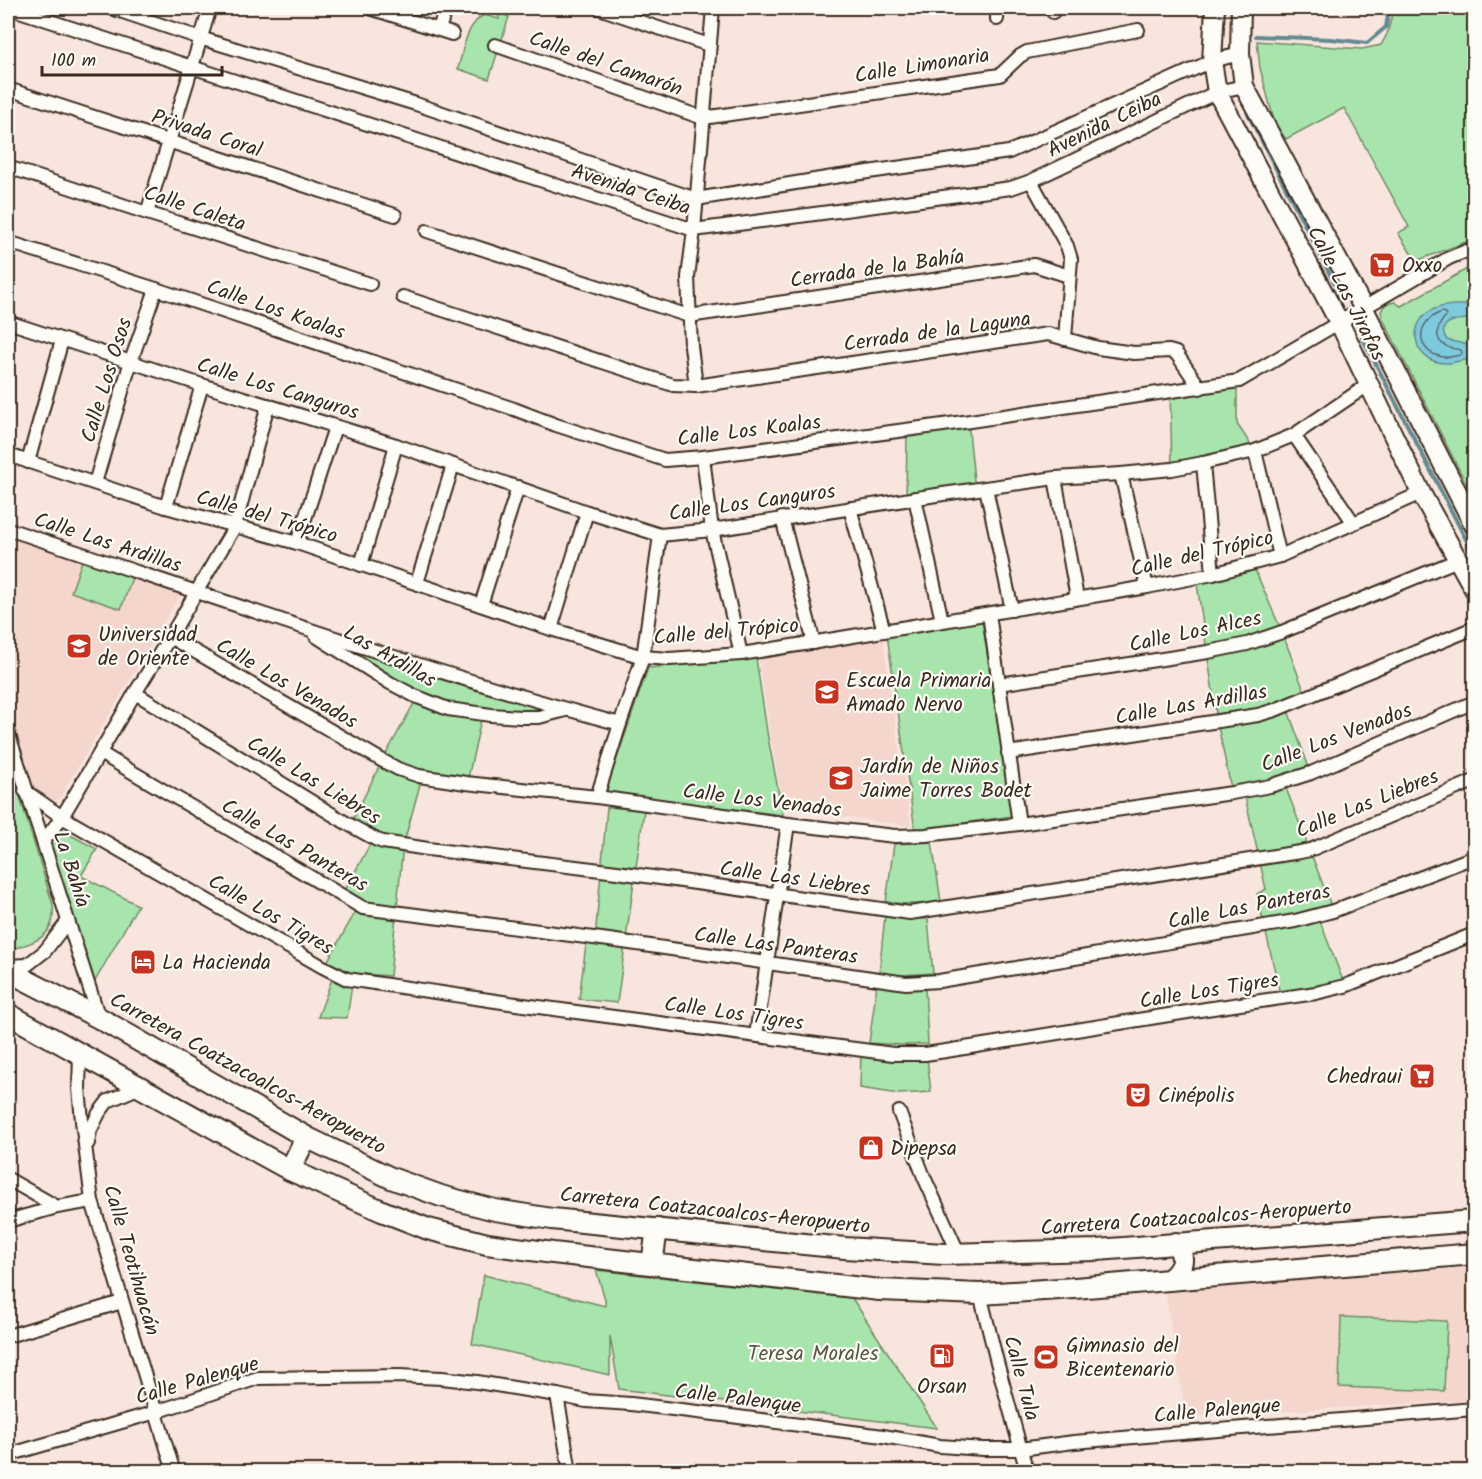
<svg xmlns="http://www.w3.org/2000/svg" width="1482" height="1479" viewBox="0 0 1482 1479" font-family="Kalam,sans-serif">
<style>
.built{fill:#f4d6cc}
.green{fill:#a8e5ac;stroke:#728865;stroke-width:1.5}
.water{fill:#7ecadd;stroke:#638a91;stroke-width:1.5}
.lines{fill:none;stroke-linecap:round;stroke-linejoin:round}
.shore{stroke:#566a6a;stroke-width:1.5}
.stream{stroke:#638a91;stroke-width:4}
.minor-casing{stroke:#3b2a1e;stroke-width:16}
.secondary-casing{stroke:#3b2a1e;stroke-width:22}
.primary-casing{stroke:#3b2a1e;stroke-width:24}
.minor{stroke:#fdfcf7;stroke-width:12}
.secondary{stroke:#fdfcf7;stroke-width:18}
.primary{stroke:#fdfcf7;stroke-width:20}
.labels{text-anchor:middle;stroke-width:4.5;stroke-linejoin:round;paint-order:stroke}
.street-label{font-size:21px;fill:#3b2a1e;stroke:#fdfcf7}
.poi-label{font-size:21px;fill:#3b2a1e;stroke:#fdfcf7;text-anchor:start}
.park-label{font-size:21px;fill:#565942;stroke:#fdfcf7}
</style>
<rect width="100%" height="100%" fill="#f8e6de"/>
<filter id="ink" filterUnits="userSpaceOnUse"><feTurbulence type="fractalNoise" baseFrequency=".0167" numOctaves="2"/><feDisplacementMap in="SourceGraphic" scale="12" xChannelSelector="R" yChannelSelector="G"/><feConvolveMatrix kernelMatrix="1 2 1 2 8 2 1 2 1" color-interpolation-filters="sRGB"/></filter>
<g filter="url(#ink)">
<g class="built">
<polygon points="8,533 182,592 56,804 30,790 23,773 8,721"/>
<polygon points="883,638 911,826 784,809 772,746 758,656"/>
<polygon points="1474,1267 1474,1400 1186,1417 1165,1291"/>
</g>
<g class="green">
<polygon points="1394,8 1474,8 1474,239 1416,261 1398,233 1409,227 1344,108 1286,139 1275,124 1260,68 1257,41 1362,49 1381,45 1387,34"/>
<path d="M498 12 509 17 489 79 458 69C463 51 466 24 484 15L499 19Z"/>
<polygon points="1474,265 1474,499 1382,317 1381,311 1386,304 1395,302 1401,306"/>
<polygon points="1237,381 1237,424 1255,451 1172,469 1170,391"/>
<polygon points="968,421 975,490 906,499 907,430"/>
<polygon points="83,558 133,575 121,609 71,592"/>
<polygon points="1252,563 1282,632 1306,696 1286,705 1311,773 1284,783 1333,911 1318,916 1345,986 1281,998 1257,894 1266,889 1244,792 1232,793 1218,726 1196,577"/>
<polygon points="982,620 1012,816 915,830 887,635"/>
<polygon points="344,644 552,708 538,715 483,711 468,778 424,770 403,846 390,976 351,973 327,962 356,911 344,892 374,837 351,823 382,761 417,698"/>
<polygon points="756,658 768,738 783,815 605,793 648,668"/>
<path d="M8 758 53 905C56 935 38 942 12 949L8 947Z"/>
<polygon points="607,807 644,810 617,1003 579,999 587,937 595,938"/>
<polygon points="57,830 61,830 97,849 81,876 138,905 94,983 45,845"/>
<path d="M932 842 941 902C922 905 906 905 886 902L894 844Z"/>
<polygon points="885,915 914,919 928,919 933,973 902,975 879,974"/>
<polygon points="332,979 352,985 347,1018 318,1017"/>
<polygon points="877,984 925,987 928,1044 905,1045 869,1043"/>
<polygon points="861,1053 927,1058 931,1092 899,1094 860,1088"/>
<polygon points="596,1270 852,1298 937,1428 619,1389 610,1336 610,1375 472,1344 484,1275 605,1306 605,1299"/>
<polygon points="1341,1317 1447,1321 1444,1391 1339,1387"/>
</g>
<path class="water" d="M1453 305H1465L1474 307V320C1461 318 1434 320 1447 340L1468 345 1474 348V366C1472 362 1472 361 1467 360 1461 359 1455 363 1449 363 1430 364 1415 353 1416 333 1417 325 1421 318 1427 313 1435 307 1444 306 1453 305Z"/>
<g class="lines">
<path class="shore" d="M1442 312 1445 313 1446 316C1438 324 1432 339 1446 346 1450 349 1456 349 1461 350L1462 353 1460 355C1420 367 1407 324 1442 312Z"/>
<g class="stream">
<polyline points="1256,36 1331,39 1367,43 1386,27 1389,8"/>
<polyline points="1247,112 1339,292"/>
<polyline points="1362,337 1474,555"/>
</g>
<g class="minor-casing">
<g id="minor">
<polyline points="10,8 694,230 1011,188 1031,181 1217,92 1244,86"/>
<polyline points="111,8 200,38 416,104 696,199 833,177 1009,152 1212,61 1240,54"/>
<polyline points="370,8 452,34"/>
<polyline points="599,8 709,45"/>
<polyline points="1052,8 1053,12"/>
<polyline points="997,19 997,8"/>
<polyline points="439,29 446,8"/>
<polyline points="495,45 703,118 1000,75 1020,56 1027,52 1138,30"/>
<polyline points="8,89 395,215"/>
<polyline points="8,167 147,213 370,284"/>
<polyline points="1031,181 1067,246 1071,259 1065,339"/>
<polyline points="147,213 210,8"/>
<polyline points="427,231 689,316 1034,265 1069,276"/>
<polyline points="8,242 156,289 514,409 556,425 665,460 703,457 943,425 1239,381 1449,258 1474,248"/>
<polyline points="403,297 673,385 696,386 1048,334 1098,348 1134,353 1169,351 1176,353 1200,388"/>
<polyline points="8,322 202,385 396,445 587,512 660,535 712,530 943,494 1055,478 1121,474 1172,469 1203,463 1255,451 1294,435 1368,385"/>
<polyline points="696,386 691,346 688,277 694,230 713,8"/>
<polyline points="1294,435 1353,522"/>
<polyline points="1255,451 1280,556"/>
<polyline points="8,455 166,507 297,543 551,629 623,651 643,657 669,659 741,654 823,641 1147,587 1213,574 1280,556 1421,493"/>
<polyline points="703,457 712,530 741,654"/>
<polyline points="28,462 62,340"/>
<polyline points="1203,463 1213,574"/>
<polyline points="1121,474 1147,587"/>
<polyline points="1055,478 1077,598"/>
<polyline points="95,483 131,361 156,289"/>
<polyline points="986,488 1012,610"/>
<polyline points="915,498 942,621"/>
<polyline points="166,507 202,385"/>
<polyline points="850,508 884,631"/>
<polyline points="782,518 814,643"/>
<path d="M8 529C211 596 413 668 620 724"/>
<polyline points="297,543 335,427"/>
<polyline points="361,565 396,445"/>
<polyline points="417,583 453,465"/>
<polyline points="481,605 518,487"/>
<polyline points="989,614 1019,824"/>
<polyline points="551,629 587,512"/>
<polyline points="316,636 390,683 415,696 448,709 491,715 521,717 539,717 566,710"/>
<polyline points="170,637 383,761 398,769 419,776 466,783 597,797 788,824 895,836 926,835 1019,824 1232,793 1270,786 1311,773 1474,702"/>
<polyline points="999,684 1208,652 1247,644 1282,632 1458,560"/>
<polyline points="135,693 348,824 377,840 383,842 428,849 617,872 910,913 1300,852 1310,850 1474,781"/>
<polyline points="8,732 99,1018"/>
<polyline points="100,753 363,908 609,940 906,983 939,981 1295,921 1333,911 1474,857"/>
<polyline points="1008,753 1258,715 1275,710 1474,628"/>
<polyline points="25,791 62,817 323,967 347,979 516,1004 893,1054 925,1054 946,1051 1206,1009 1316,993 1345,986 1474,934"/>
<polyline points="597,797 620,724 643,657 660,535"/>
<polyline points="43,842 62,817 135,693 170,637 235,526 268,405"/>
<polyline points="8,966 27,965 45,951 68,921"/>
<polyline points="756,1035 788,824"/>
<polyline points="80,1054 79,1088 82,1121 92,1201 174,1472"/>
<polyline points="899,1112 924,1177 959,1254"/>
<polyline points="88,1143 90,1131 99,1113 108,1101 140,1087"/>
<polyline points="8,1179 57,1207"/>
<polyline points="8,1221 57,1207 92,1201"/>
<polyline points="980,1294 997,1362 1027,1472"/>
<polyline points="8,1336 122,1302"/>
<polyline points="557,1395 570,1472"/>
<polyline points="8,1455 156,1412 258,1378 399,1376 442,1378 477,1382 557,1395 586,1401 631,1404 731,1416 883,1436 940,1446 983,1449 1020,1449 1074,1442 1474,1409"/>
</g>
</g>
<g class="secondary-casing">
<g id="secondary">
<polyline points="1215,8 1212,61 1217,92 1339,322 1421,493 1474,589"/>
<polyline points="1241,8 1240,54 1244,86 1364,309 1474,525"/>
</g>
</g>
<g class="primary-casing">
<g id="primary">
<polyline points="8,971 99,1018 306,1137 391,1178 441,1196 495,1210 552,1219 845,1248 944,1254 1097,1250 1474,1221"/>
<polyline points="8,1014 290,1170 382,1211 428,1229 487,1244 553,1253 880,1290 980,1294 1075,1288 1474,1254"/>
<polyline points="290,1170 306,1137"/>
<polyline points="652,1264 657,1229"/>
<path d="M1169 1280C1182 1269 1187 1259 1176 1243"/>
</g>
</g>
<use href="#minor" class="minor"/>
<use href="#secondary" class="secondary"/>
<use href="#primary" class="primary"/>
</g>
</g>
<defs>
<g id="supermarket-square" transform="scale(1.35)"><rect x="-9" y="-9" width="18" height="18" rx="4" fill="#c8321e" stroke="#fdfcf7"/><path d="M-6-5.5h2.5l.6 2H6L4.5 2H-2.5L-4.4-4H-6ZM-1.5 3.2a1.3 1.3 0 1 0 .1 0ZM3 3.2a1.3 1.3 0 1 0 .1 0Z" fill="#fff"/></g>
<g id="university-square" transform="scale(1.35)"><rect x="-9" y="-9" width="18" height="18" rx="4" fill="#c8321e" stroke="#fdfcf7"/><path d="M0-5L7-2L0 1L-7-2ZM-4 1L0 2.5L4 1V4Q0 6-4 4Z" fill="#fff"/></g>
<g id="school-square" transform="scale(1.35)"><rect x="-9" y="-9" width="18" height="18" rx="4" fill="#c8321e" stroke="#fdfcf7"/><path d="M0-5L7-2L0 1L-7-2ZM-4 1L0 2.5L4 1V4Q0 6-4 4Z" fill="#fff"/></g>
<g id="hotel-square" transform="scale(1.35)"><rect x="-9" y="-9" width="18" height="18" rx="4" fill="#c8321e" stroke="#fdfcf7"/><path d="M-6-4.5h1.5V1H6V5H4.5V3h-9V5H-6ZM-4 0a1.8 1.8 0 1 1 3.6 0ZM.5 0V-2.5h3Q6-2.5 6 0Z" fill="#fff"/></g>
<g id="theatre-square" transform="scale(1.35)"><rect x="-9" y="-9" width="18" height="18" rx="4" fill="#c8321e" stroke="#fdfcf7"/><path d="M-5-5.5Q0-4 5-5.5V0Q5 5 0 6Q-5 5-5 0ZM-3.3-2.5H-1v1.5H-3.3ZM1-2.5H3.3v1.5H1ZM-2.8 1Q0 5.5 2.8 1Z" fill="#fff"/></g>
<g id="shop-square" transform="scale(1.35)"><rect x="-9" y="-9" width="18" height="18" rx="4" fill="#c8321e" stroke="#fdfcf7"/><path d="M-5-2.5h2.3a2.7 3.5 0 0 1 5.4 0H5L5.5 6h-11ZM-1.5-2.5h3a1.5 2.3 0 0 0-3 0Z" fill="#fff"/></g>
<g id="fuel-square" transform="scale(1.35)"><rect x="-9" y="-9" width="18" height="18" rx="4" fill="#c8321e" stroke="#fdfcf7"/><path d="M-5.5-6h7V0h2V4h1.3V-2.5L3-4.5l.8-.8L6-3V5H2.5V1h-1V6h-7ZM-4.2-4.7v3.2H.2V-4.7Z" fill="#fff"/></g>
<g id="stadium-square" transform="scale(1.35)"><rect x="-9" y="-9" width="18" height="18" rx="4" fill="#c8321e" stroke="#fdfcf7"/><path d="M0-5a6.5 5 0 1 0 0 10a6.5 5 0 1 0 0-10ZM-3.5-1.8h7v3.6h-7Z" fill="#fff"/></g>
</defs>
<g fill-rule="evenodd">
<use href="#supermarket-square" x="1382" y="265"/>
<use href="#university-square" x="79" y="646"/>
<use href="#school-square" x="827" y="692"/>
<use href="#school-square" x="841" y="778"/>
<use href="#hotel-square" x="143" y="962"/>
<use href="#supermarket-square" x="1422" y="1076"/>
<use href="#theatre-square" x="1138" y="1095"/>
<use href="#shop-square" x="871" y="1148"/>
<use href="#fuel-square" x="942" y="1356"/>
<use href="#stadium-square" x="1046" y="1357"/>
</g>
<g class="labels">
<g class="street-label">
<text transform="translate(606 63) rotate(19)" y="7">Calle del Camarón</text>
<text transform="translate(922 65) rotate(-9)" y="7">Calle Limonaria</text>
<text transform="translate(1104 124) rotate(-26)" y="7">Avenida Ceiba</text>
<text transform="translate(207 133) rotate(18)" y="7">Privada Coral</text>
<text transform="translate(631 189) rotate(18)" y="7">Avenida Ceiba</text>
<text transform="translate(195 208) rotate(18)" y="7">Calle Caleta</text>
<text transform="translate(877 268) rotate(-8)" y="7">Cerrada de la Bahía</text>
<text transform="translate(1347 293) rotate(63)" y="7">Calle Las Jirafas</text>
<text transform="translate(276 309) rotate(19)" y="7">Calle Los Koalas</text>
<text transform="translate(937 331) rotate(-8)" y="7">Cerrada de la Laguna</text>
<text transform="translate(106 380) rotate(-73)" y="7">Calle Los Osos</text>
<text transform="translate(278 388) rotate(17)" y="7">Calle Los Canguros</text>
<text transform="translate(749 430) rotate(-7)" y="7">Calle Los Koalas</text>
<text transform="translate(752 502) rotate(-8)" y="7">Calle Los Canguros</text>
<text transform="translate(267 516) rotate(16)" y="7">Calle del Trópico</text>
<text transform="translate(108 542) rotate(18)" y="7">Calle Las Ardillas</text>
<text transform="translate(1202 553) rotate(-13)" y="7">Calle del Trópico</text>
<text transform="translate(726 631) rotate(-5)" y="7">Calle del Trópico</text>
<text transform="translate(1195 631) rotate(-12)" y="7">Calle Los Alces</text>
<text transform="translate(390 656) rotate(30)" y="7">Las Ardillas</text>
<text transform="translate(287 683) rotate(30)" y="7">Calle Los Venados</text>
<text transform="translate(1191 704) rotate(-10)" y="7">Calle Las Ardillas</text>
<text transform="translate(1336 737) rotate(-21)" y="7">Calle Los Venados</text>
<text transform="translate(314 780) rotate(31)" y="7">Calle Las Liebres</text>
<text transform="translate(762 800) rotate(7)" y="7">Calle Los Venados</text>
<text transform="translate(1367 803) rotate(-22)" y="7">Calle Las Liebres</text>
<text transform="translate(295 845) rotate(30)" y="7">Calle Las Panteras</text>
<text transform="translate(72 869) rotate(72)" y="7">La Bahía</text>
<text transform="translate(795 878) rotate(8)" y="7">Calle Las Liebres</text>
<text transform="translate(1249 906) rotate(-11)" y="7">Calle Las Panteras</text>
<text transform="translate(271 914) rotate(30)" y="7">Calle Los Tigres</text>
<text transform="translate(776 945) rotate(8)" y="7">Calle Las Panteras</text>
<text transform="translate(1209 990) rotate(-9)" y="7">Calle Los Tigres</text>
<text transform="translate(734 1013) rotate(8)" y="7">Calle Los Tigres</text>
<text transform="translate(248 1073) rotate(29)" y="7">Carretera Coatzacoalcos-Aeropuerto</text>
<text transform="translate(715 1210) rotate(6)" y="7">Carretera Coatzacoalcos-Aeropuerto</text>
<text transform="translate(1196 1217) rotate(-4)" y="7">Carretera Coatzacoalcos-Aeropuerto</text>
<text transform="translate(132 1260) rotate(74)" y="7">Calle Teotihuacán</text>
<text transform="translate(1022 1378) rotate(75)" y="7">Calle Tula</text>
<text transform="translate(197 1380) rotate(-16)" y="7">Calle Palenque</text>
<text transform="translate(738 1398) rotate(7)" y="7">Calle Palenque</text>
<text transform="translate(1217 1410) rotate(-5)" y="7">Calle Palenque</text>
</g>
<g class="poi-label">
<text x="1402" y="272">Oxxo</text>
<text x="98" y="641">Universidad<tspan x="98" dy="24">de Oriente</tspan></text>
<text x="846" y="687">Escuela Primaria<tspan x="846" dy="24">Amado Nervo</tspan></text>
<text x="860" y="773">Jardín de Niños<tspan x="860" dy="24">Jaime Torres Bodet</tspan></text>
<text x="162" y="969">La Hacienda</text>
<text x="1402" y="1083" text-anchor="end">Chedraui</text>
<text x="1158" y="1102">Cinépolis</text>
<text x="890" y="1155">Dipepsa</text>
<text x="1066" y="1352">Gimnasio del<tspan x="1066" dy="24">Bicentenario</tspan></text>
<text x="942" y="1393" text-anchor="middle">Orsan</text>
</g>
<g class="park-label">
<text x="813" y="1360">Teresa Morales</text>
</g>
</g>
<rect width="1482" height="1479" fill="none" stroke="#fdfcf7" stroke-width="30"/>
<rect x="15" y="15" width="1452" height="1449" fill="none" stroke="#3b2a1e" stroke-width="2" filter="url(#ink)"/>
<path d="M42 66v9h180v-9" fill="none" stroke="#3b2a1e" stroke-width="3"/>
<text x="51" y="66" font-size="18" fill="#3b2a1e" stroke="#fdfcf7" stroke-width="4.5" paint-order="stroke">100 m</text>
</svg>
